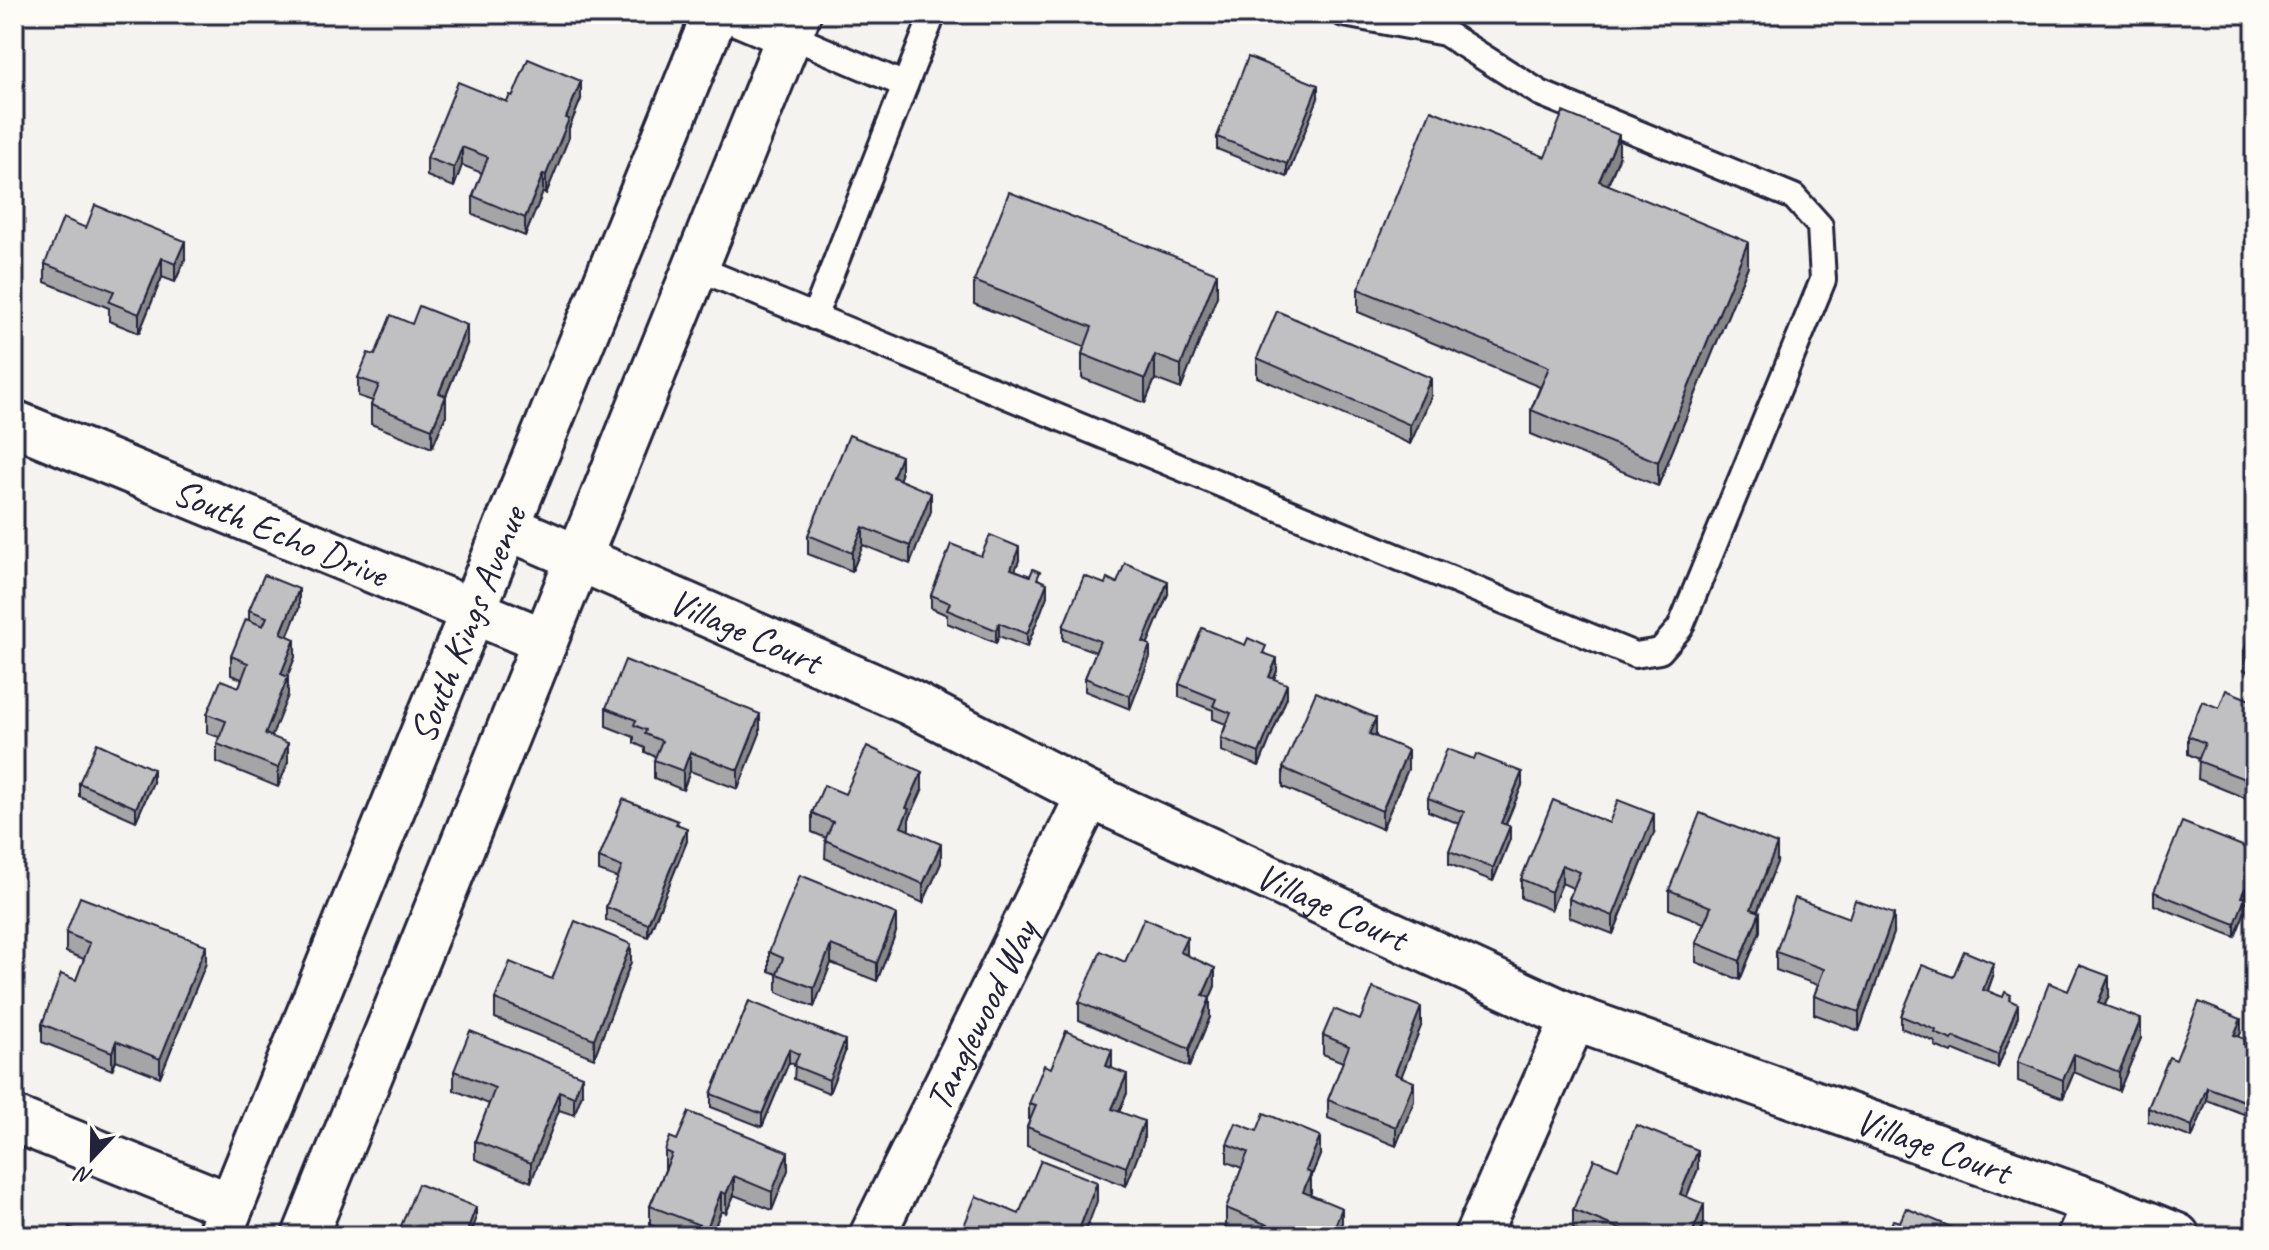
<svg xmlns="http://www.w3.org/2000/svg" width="2269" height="1250" viewBox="0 0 2269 1250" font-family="Caveat,sans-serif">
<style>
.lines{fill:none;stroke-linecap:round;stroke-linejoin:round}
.service-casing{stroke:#22223b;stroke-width:30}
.minor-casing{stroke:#22223b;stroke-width:50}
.secondary-casing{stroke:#22223b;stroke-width:50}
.service{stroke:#fdfcf7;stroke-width:24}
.minor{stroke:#fdfcf7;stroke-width:44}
.secondary{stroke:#fdfcf7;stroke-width:44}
.wall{fill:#a5a4a7;stroke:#22223b;stroke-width:2}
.shaded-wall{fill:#868688;stroke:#22223b;stroke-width:2}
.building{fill:#c0bfc2;stroke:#22223b;stroke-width:2}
.labels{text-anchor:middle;stroke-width:6;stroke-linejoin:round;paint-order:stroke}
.street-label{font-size:38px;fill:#22223b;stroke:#fdfcf7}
</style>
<rect width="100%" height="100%" fill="#f4f3ef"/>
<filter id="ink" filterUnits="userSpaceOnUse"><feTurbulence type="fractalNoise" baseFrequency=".0125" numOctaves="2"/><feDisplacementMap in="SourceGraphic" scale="16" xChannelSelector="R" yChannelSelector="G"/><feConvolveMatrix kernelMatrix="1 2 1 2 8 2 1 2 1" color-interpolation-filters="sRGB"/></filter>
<g filter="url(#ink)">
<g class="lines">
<g class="service-casing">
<g id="service">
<polyline points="789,35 905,85"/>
<polyline points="697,268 1635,655 1660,651 1680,628 1823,280 1820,226 1794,197 1540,93 1445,33 1344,14"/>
<polyline points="814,317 933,14"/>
</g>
</g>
<g class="minor-casing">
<g id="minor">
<path id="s1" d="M14 423 545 641"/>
<path id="s2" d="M507 527 909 702 1089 795 1574 1018 2095 1203 2177 1236"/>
<polyline points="14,1119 231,1206"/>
<path id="s3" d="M872 1236 1089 795"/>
<polyline points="1477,1236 1574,1018"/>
<polyline points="2080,1236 2095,1203"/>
</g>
</g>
<g class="secondary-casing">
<g id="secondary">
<polyline points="740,14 789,35"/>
<path id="s4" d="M219 1236 715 14"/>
<polyline points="305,1236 798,14"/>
</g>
</g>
<use href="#service" class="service"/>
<use href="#minor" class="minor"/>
<use href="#secondary" class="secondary"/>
</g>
<g class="wall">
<polygon points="588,14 616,14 612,24"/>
<polygon points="513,96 581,99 569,128 569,137 546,194 543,192 525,236 473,215 473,196 482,173 462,165 454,187 427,176 427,158"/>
<polygon points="1318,98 1287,177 1217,149 1217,137"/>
<polygon points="1545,157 1619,158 1608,185 1748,266 1658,486 1531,434 1531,410 1540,387 1358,312 1358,289"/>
<polygon points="86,228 185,259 175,282 162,277 139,333 109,321 109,308 45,282 45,264"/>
<polygon points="974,281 1217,296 1181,389 1155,379 1145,403 1082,378 1082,354 1084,347 974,304"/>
<polygon points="467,344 446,396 446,415 432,448 371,424 371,405 373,401 358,396 358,378 375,355"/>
<polygon points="1257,358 1431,397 1410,444 1257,377"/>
<polygon points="901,475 899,480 931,511 910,564 863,545 852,571 808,554 808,535"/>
<polygon points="981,556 1019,560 1015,570 1040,580 1047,596 1027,647 999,636 996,643 947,623 947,615 931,608 931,595"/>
<polygon points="1117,583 1168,594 1147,644 1150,657 1130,709 1085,691 1085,678 1096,652 1063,640 1063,627 1105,584"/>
<polygon points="299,608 287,636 295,657 287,677 288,695 271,737 288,762 278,787 217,762 217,744 219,737 207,733 207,714 239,687 242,679 231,675 231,656 249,620 249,610"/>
<polygon points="2255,623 2255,699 2253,698 2253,679 2255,674 2244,670 2244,651"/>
<polygon points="1266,654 1277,671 1274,679 1287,697 1259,766 1221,751 1221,738 1226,724 1213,719 1213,710 1179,697 1179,684"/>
<polygon points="2255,702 2255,802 2198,779 2199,759 2188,754 2188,736 2219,708"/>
<polygon points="606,708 760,733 738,789 690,771 683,790 654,778 654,760 656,757 645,752 645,748 634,743 634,737 606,726"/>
<polygon points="1376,736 1408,769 1382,829 1283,787 1283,768"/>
<polygon points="153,782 136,821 79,796 79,783"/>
<polygon points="1522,785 1505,825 1510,839 1493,881 1449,864 1449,851 1460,824 1428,811 1428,798"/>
<polygon points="922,790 909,819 908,830 941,863 923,903 825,858 826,838 812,832 812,813 845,794"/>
<polygon points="678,824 687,841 648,937 606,920 606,907 618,878 599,871 599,858"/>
<polygon points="1654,833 1613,934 1569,917 1569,899 1573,888 1562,883 1551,910 1521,898 1521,879"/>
<polygon points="2255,851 2255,905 2245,901 2245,911 2235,937 2154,905 2154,892"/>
<polygon points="1777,862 1758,911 1760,931 1740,980 1696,962 1696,943 1704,923 1669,909 1669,890"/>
<polygon points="896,932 877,981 831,963 814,1007 777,992 777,974 769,971 769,952"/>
<polygon points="66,933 206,963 160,1077 116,1060 112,1070 42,1042 42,1024 76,980 84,959 66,952"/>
<polygon points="1894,933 1859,1031 1814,1014 1814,996 1818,985 1776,970 1776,952"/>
<polygon points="1187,955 1215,986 1210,998 1210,1017 1189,1067 1079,1020 1079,1002 1125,962"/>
<polygon points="631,962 594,1058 495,1018 495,999 552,979"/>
<polygon points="1993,976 1988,991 2011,1001 2018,1016 1998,1068 1954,1050 1952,1053 1935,1046 1935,1042 1901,1028 1901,1016 1953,977"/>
<polygon points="2068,991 2109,995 2105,1005 2141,1038 2119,1091 2074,1072 2063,1098 2018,1081 2018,1062"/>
<polygon points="749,1001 845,1052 829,1093 794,1079 795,1065 789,1062 762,1127 711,1107 711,1094"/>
<polygon points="1360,1020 1421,1026 1401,1077 1414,1101 1396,1146 1328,1118 1328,1100 1343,1062 1323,1054 1323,1035"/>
<polygon points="2241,1032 2239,1036 2245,1045 2255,1049 2255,1093 2246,1115 2207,1100 2192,1138 2148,1121 2148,1108 2176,1060"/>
<polygon points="1051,1068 1112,1068 1127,1093 1119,1112 1144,1140 1126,1186 1027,1146 1027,1127 1029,1122 1029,1104"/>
<polygon points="454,1071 582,1094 574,1115 559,1110 531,1182 475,1159 475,1141 489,1104 454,1090"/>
<polygon points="677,1140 788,1170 772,1210 734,1195 726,1213 721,1211 711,1236 679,1236 650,1225 650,1206 665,1170 665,1151"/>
<polygon points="1227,1144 1320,1155 1311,1177 1311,1192 1310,1195 1342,1227 1339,1236 1249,1236 1226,1227 1226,1208 1242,1168 1227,1162"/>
<polygon points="1618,1169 1698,1169 1686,1197 1704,1222 1699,1236 1591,1236 1573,1229 1573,1210"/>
<polygon points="1900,1222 1951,1236 1890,1236 1890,1228"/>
</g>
<g class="shaded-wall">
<polygon points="581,81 581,99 569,128 569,137 546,194 546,175 566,118"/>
<polygon points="1318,85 1318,98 1287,177 1287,164"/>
<polygon points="1619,135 1619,158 1599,205 1599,181"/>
<polygon points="462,147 462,165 454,187 454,168"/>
<polygon points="543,174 543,192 525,236 525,218"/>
<polygon points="185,241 185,259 175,282 175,264"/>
<polygon points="1748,242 1748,266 1658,486 1658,462"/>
<polygon points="162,258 162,277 139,333 139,314"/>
<polygon points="1217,273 1217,296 1181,389 1181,365"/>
<polygon points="467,325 467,344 439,412 439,393"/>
<polygon points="1155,355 1155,379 1145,403 1145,379"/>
<polygon points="1431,378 1431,397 1410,444 1410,425"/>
<polygon points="446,396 446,415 432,448 432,429"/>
<polygon points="901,456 901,475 893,496 893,477"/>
<polygon points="931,493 931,511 910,564 910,546"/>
<polygon points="863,527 863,545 852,571 852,553"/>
<polygon points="1019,547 1019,560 1011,581 1011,569"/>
<polygon points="1168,581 1168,594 1143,655 1143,642"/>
<polygon points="1047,583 1047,596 1027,647 1027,634"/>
<polygon points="299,589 299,608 281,652 281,633"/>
<polygon points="999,623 999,636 996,643 996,630"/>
<polygon points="295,639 295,657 281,693 281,674"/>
<polygon points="1150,645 1150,657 1130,709 1130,696"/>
<polygon points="1277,658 1277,671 1269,690 1269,677"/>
<polygon points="288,677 288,695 265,753 265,734"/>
<polygon points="1287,684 1287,697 1259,766 1259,753"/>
<polygon points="760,714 760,733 738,789 738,770"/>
<polygon points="1376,718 1376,736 1369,734"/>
<polygon points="288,743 288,762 278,787 278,768"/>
<polygon points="1408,750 1408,769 1382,829 1382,811"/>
<polygon points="690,752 690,771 683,790 683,771"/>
<polygon points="153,769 153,782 136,821 136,808"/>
<polygon points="922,772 922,790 909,819 909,828 901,845 901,827 906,808"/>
<polygon points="1522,772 1522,785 1501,836 1501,823"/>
<polygon points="1654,814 1654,833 1613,934 1613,916"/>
<polygon points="1510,826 1510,839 1493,881 1493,868"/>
<polygon points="687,828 687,841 648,937 648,924"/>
<polygon points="941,844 941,863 923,903 923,884"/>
<polygon points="1777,844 1777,862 1751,927 1751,909"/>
<polygon points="1562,865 1562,883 1551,910 1551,892"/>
<polygon points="2245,888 2245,911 2235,937 2235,924 2241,897"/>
<polygon points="1760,912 1760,931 1740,980 1740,961"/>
<polygon points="896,914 896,932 877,981 877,963"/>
<polygon points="1894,914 1894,933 1859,1031 1859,1012"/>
<polygon points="1187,937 1187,956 1180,952"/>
<polygon points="631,944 631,962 594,1058 594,1039"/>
<polygon points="206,945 206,963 160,1077 160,1059"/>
<polygon points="831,945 831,963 814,1007 814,988"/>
<polygon points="1993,963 1993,976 1983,1002 1983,990"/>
<polygon points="1215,968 1215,986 1203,1014 1203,995"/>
<polygon points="2109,976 2109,995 2098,1021 2098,1003"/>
<polygon points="1210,998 1210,1017 1189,1067 1189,1049"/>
<polygon points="2018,1004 2018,1016 1998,1068 1998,1055"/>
<polygon points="1421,1007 1421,1026 1395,1093 1395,1074"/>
<polygon points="2141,1019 2141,1038 2119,1091 2119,1072"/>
<polygon points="2241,1019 2241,1032 2234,1048 2234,1035"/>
<polygon points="845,1040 845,1052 829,1093 829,1080"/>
<polygon points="116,1041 116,1060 112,1070 112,1052"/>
<polygon points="789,1049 789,1062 762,1127 762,1114"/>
<polygon points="1112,1050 1112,1068 1106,1066"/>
<polygon points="2074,1054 2074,1072 2063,1098 2063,1080"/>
<polygon points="1127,1074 1127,1093 1112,1128 1112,1109"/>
<polygon points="582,1076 582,1094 574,1115 574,1097"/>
<polygon points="2255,1080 2255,1093 2246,1115 2246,1102"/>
<polygon points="1414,1082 1414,1101 1396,1146 1396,1127"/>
<polygon points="2207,1087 2207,1100 2192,1138 2192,1126"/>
<polygon points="559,1091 559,1110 531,1182 531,1163"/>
<polygon points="1144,1121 1144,1140 1126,1186 1126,1167"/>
<polygon points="1320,1136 1320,1155 1311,1177 1311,1192 1303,1211 1303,1192 1306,1171"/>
<polygon points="1698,1150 1698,1169 1680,1213 1680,1194"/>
<polygon points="788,1152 788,1170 772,1210 772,1192"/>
<polygon points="734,1176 734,1195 726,1213 726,1194"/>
<polygon points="1097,1182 1097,1201 1084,1236 1077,1236"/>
<polygon points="721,1192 721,1211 711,1236 707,1236 707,1228"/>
<polygon points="1704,1204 1704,1222 1699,1236 1691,1236"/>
<polygon points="476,1207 476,1220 470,1236 468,1228"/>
<polygon points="1342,1208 1342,1227 1339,1236 1331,1236"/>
</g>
<g class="building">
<polygon points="1248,57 1318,85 1287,164 1217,137"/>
<polygon points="528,59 581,81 566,118 569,119 546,175 543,174 525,218 473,196 488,157 462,147 454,168 427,158 458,82 507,102 510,95 513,96"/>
<polygon points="1431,110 1545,157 1563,112 1619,135 1599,181 1748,242 1658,462 1531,410 1549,367 1358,289"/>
<polygon points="1009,192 1217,273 1181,365 1155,355 1145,379 1082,354 1092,327 974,281"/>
<polygon points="95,205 185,241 175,264 162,258 139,314 109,302 114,291 45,264 63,218 86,228"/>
<polygon points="419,306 467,325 439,393 446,396 432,429 371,405 379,385 358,378 368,353 375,355 391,315 412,324"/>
<polygon points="1277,311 1431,378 1410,425 1257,358"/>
<polygon points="849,435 901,456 893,477 931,493 910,546 863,527 852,553 808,535"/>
<polygon points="990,535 1019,547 1011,569 1030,576 1033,569 1040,572 1037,579 1047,583 1027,634 999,623 996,630 947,610 950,603 931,595 951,544 981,556"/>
<polygon points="1125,563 1168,581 1143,642 1150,645 1130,696 1085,678 1100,641 1063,627 1084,576 1105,584 1107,578 1117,583"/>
<polygon points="264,575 299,589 281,633 295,639 281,674 288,677 265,734 288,743 278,768 217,744 226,721 207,714 221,680 239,687 248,663 231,656 246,619 263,626 267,617 249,610"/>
<polygon points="2255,623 2255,656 2244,651"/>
<polygon points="1202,628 1245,645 1248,638 1266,646 1263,653 1277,658 1269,677 1287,684 1259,753 1221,738 1231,713 1213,706 1216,699 1179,684"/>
<polygon points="625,660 760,714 738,770 690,752 683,771 654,760 662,741 645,734 646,730 634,725 636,720 606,708"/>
<polygon points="2226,690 2255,702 2255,783 2198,761 2205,743 2188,736 2202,701 2219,708"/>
<polygon points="1316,692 1376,718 1369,734 1408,750 1382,811 1283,768"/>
<polygon points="97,743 153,769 136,808 79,783"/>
<polygon points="867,746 922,772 906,808 909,809 901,827 941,844 923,884 825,840 833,822 812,813 824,785 845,794"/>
<polygon points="1447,749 1474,759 1476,754 1522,772 1501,823 1510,826 1493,868 1449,851 1464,812 1428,798"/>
<polygon points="623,799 678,821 676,824 687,828 648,924 606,907 622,867 599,858"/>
<polygon points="1553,800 1609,823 1618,800 1654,814 1613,916 1569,899 1580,872 1562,865 1551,892 1521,879"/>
<polygon points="1700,813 1777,844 1751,909 1760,912 1740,961 1696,943 1711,907 1669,890"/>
<polygon points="2182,822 2255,851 2255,892 2245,888 2241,897 2245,898 2235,924 2154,892"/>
<polygon points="800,875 896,914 877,963 831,945 814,988 777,974 783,958 769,952"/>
<polygon points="80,897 206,945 160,1059 116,1041 112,1052 42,1024 61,974 76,980 90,943 66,933"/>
<polygon points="1795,898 1849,918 1855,900 1894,914 1859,1012 1814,996 1824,969 1776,952"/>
<polygon points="1144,918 1187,937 1180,952 1215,968 1203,995 1210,998 1189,1049 1079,1002 1101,951 1125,962"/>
<polygon points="575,921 631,944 594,1039 495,999 510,962 552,979"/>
<polygon points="1964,951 1993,963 1983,990 2003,997 2005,992 2011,995 2009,1000 2018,1004 1998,1055 1954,1037 1952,1040 1935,1033 1936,1030 1901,1016 1922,965 1953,977"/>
<polygon points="2079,965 2109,976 2098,1003 2141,1019 2119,1072 2074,1054 2063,1080 2018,1062 2049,983 2068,991"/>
<polygon points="1373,988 1421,1007 1395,1074 1414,1082 1396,1127 1328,1100 1349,1046 1323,1035 1334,1009 1360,1020"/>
<polygon points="749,1001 845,1040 829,1080 794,1066 799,1054 789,1049 762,1114 711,1094"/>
<polygon points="2199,1002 2241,1019 2234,1035 2245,1039 2243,1044 2255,1049 2255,1080 2246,1102 2207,1087 2192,1126 2148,1108 2169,1057 2176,1060"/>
<polygon points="470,1031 582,1076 574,1097 559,1091 531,1163 475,1141 495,1088 454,1071"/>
<polygon points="1066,1031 1112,1050 1106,1066 1127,1074 1112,1109 1144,1121 1126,1167 1027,1127 1036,1106 1029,1104 1044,1065 1051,1068"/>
<polygon points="689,1112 788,1152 772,1192 734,1176 726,1194 721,1192 707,1228 650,1206 672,1154 665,1151 670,1137 677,1140"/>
<polygon points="1264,1113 1320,1136 1306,1171 1311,1173 1303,1192 1342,1208 1331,1236 1295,1236 1226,1208 1248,1152 1227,1144 1236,1123 1257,1131"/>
<polygon points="1636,1125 1698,1150 1680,1194 1704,1204 1691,1236 1638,1236 1573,1210 1594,1159 1618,1169"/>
<polygon points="1041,1160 1097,1182 1077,1235 1079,1236 960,1236 976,1196 1019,1214"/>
<polygon points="418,1184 476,1207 468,1228 488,1236 397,1236"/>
<polygon points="1906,1208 1951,1227 1947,1236 1895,1236 1897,1231 1890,1228 1893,1220 1900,1222"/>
<polygon points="69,1227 93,1236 66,1236"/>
</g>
</g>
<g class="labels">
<g class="street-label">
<text dy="13" stroke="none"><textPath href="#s1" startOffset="288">South Echo Drive</textPath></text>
<text dy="13" stroke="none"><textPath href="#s4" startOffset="660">South Kings Avenue</textPath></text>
<text dy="13" stroke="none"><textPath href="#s2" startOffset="260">Village Court</textPath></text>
<text dy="13" stroke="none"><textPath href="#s2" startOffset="908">Village Court</textPath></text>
<text dy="13" stroke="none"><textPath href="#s3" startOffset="246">Tanglewood Way</textPath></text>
<text dy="13" stroke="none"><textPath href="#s2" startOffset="1556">Village Court</textPath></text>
</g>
</g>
<rect width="2269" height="1250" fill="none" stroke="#fdfcf7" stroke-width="48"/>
<rect x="24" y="24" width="2221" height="1202" fill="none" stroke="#22223b" stroke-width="3" filter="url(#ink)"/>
<g transform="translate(92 1158) rotate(202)" stroke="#fdfcf7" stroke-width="6" paint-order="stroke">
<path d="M0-6L14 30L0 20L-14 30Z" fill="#22223b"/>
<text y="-12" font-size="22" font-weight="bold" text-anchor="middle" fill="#22223b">N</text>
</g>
</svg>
